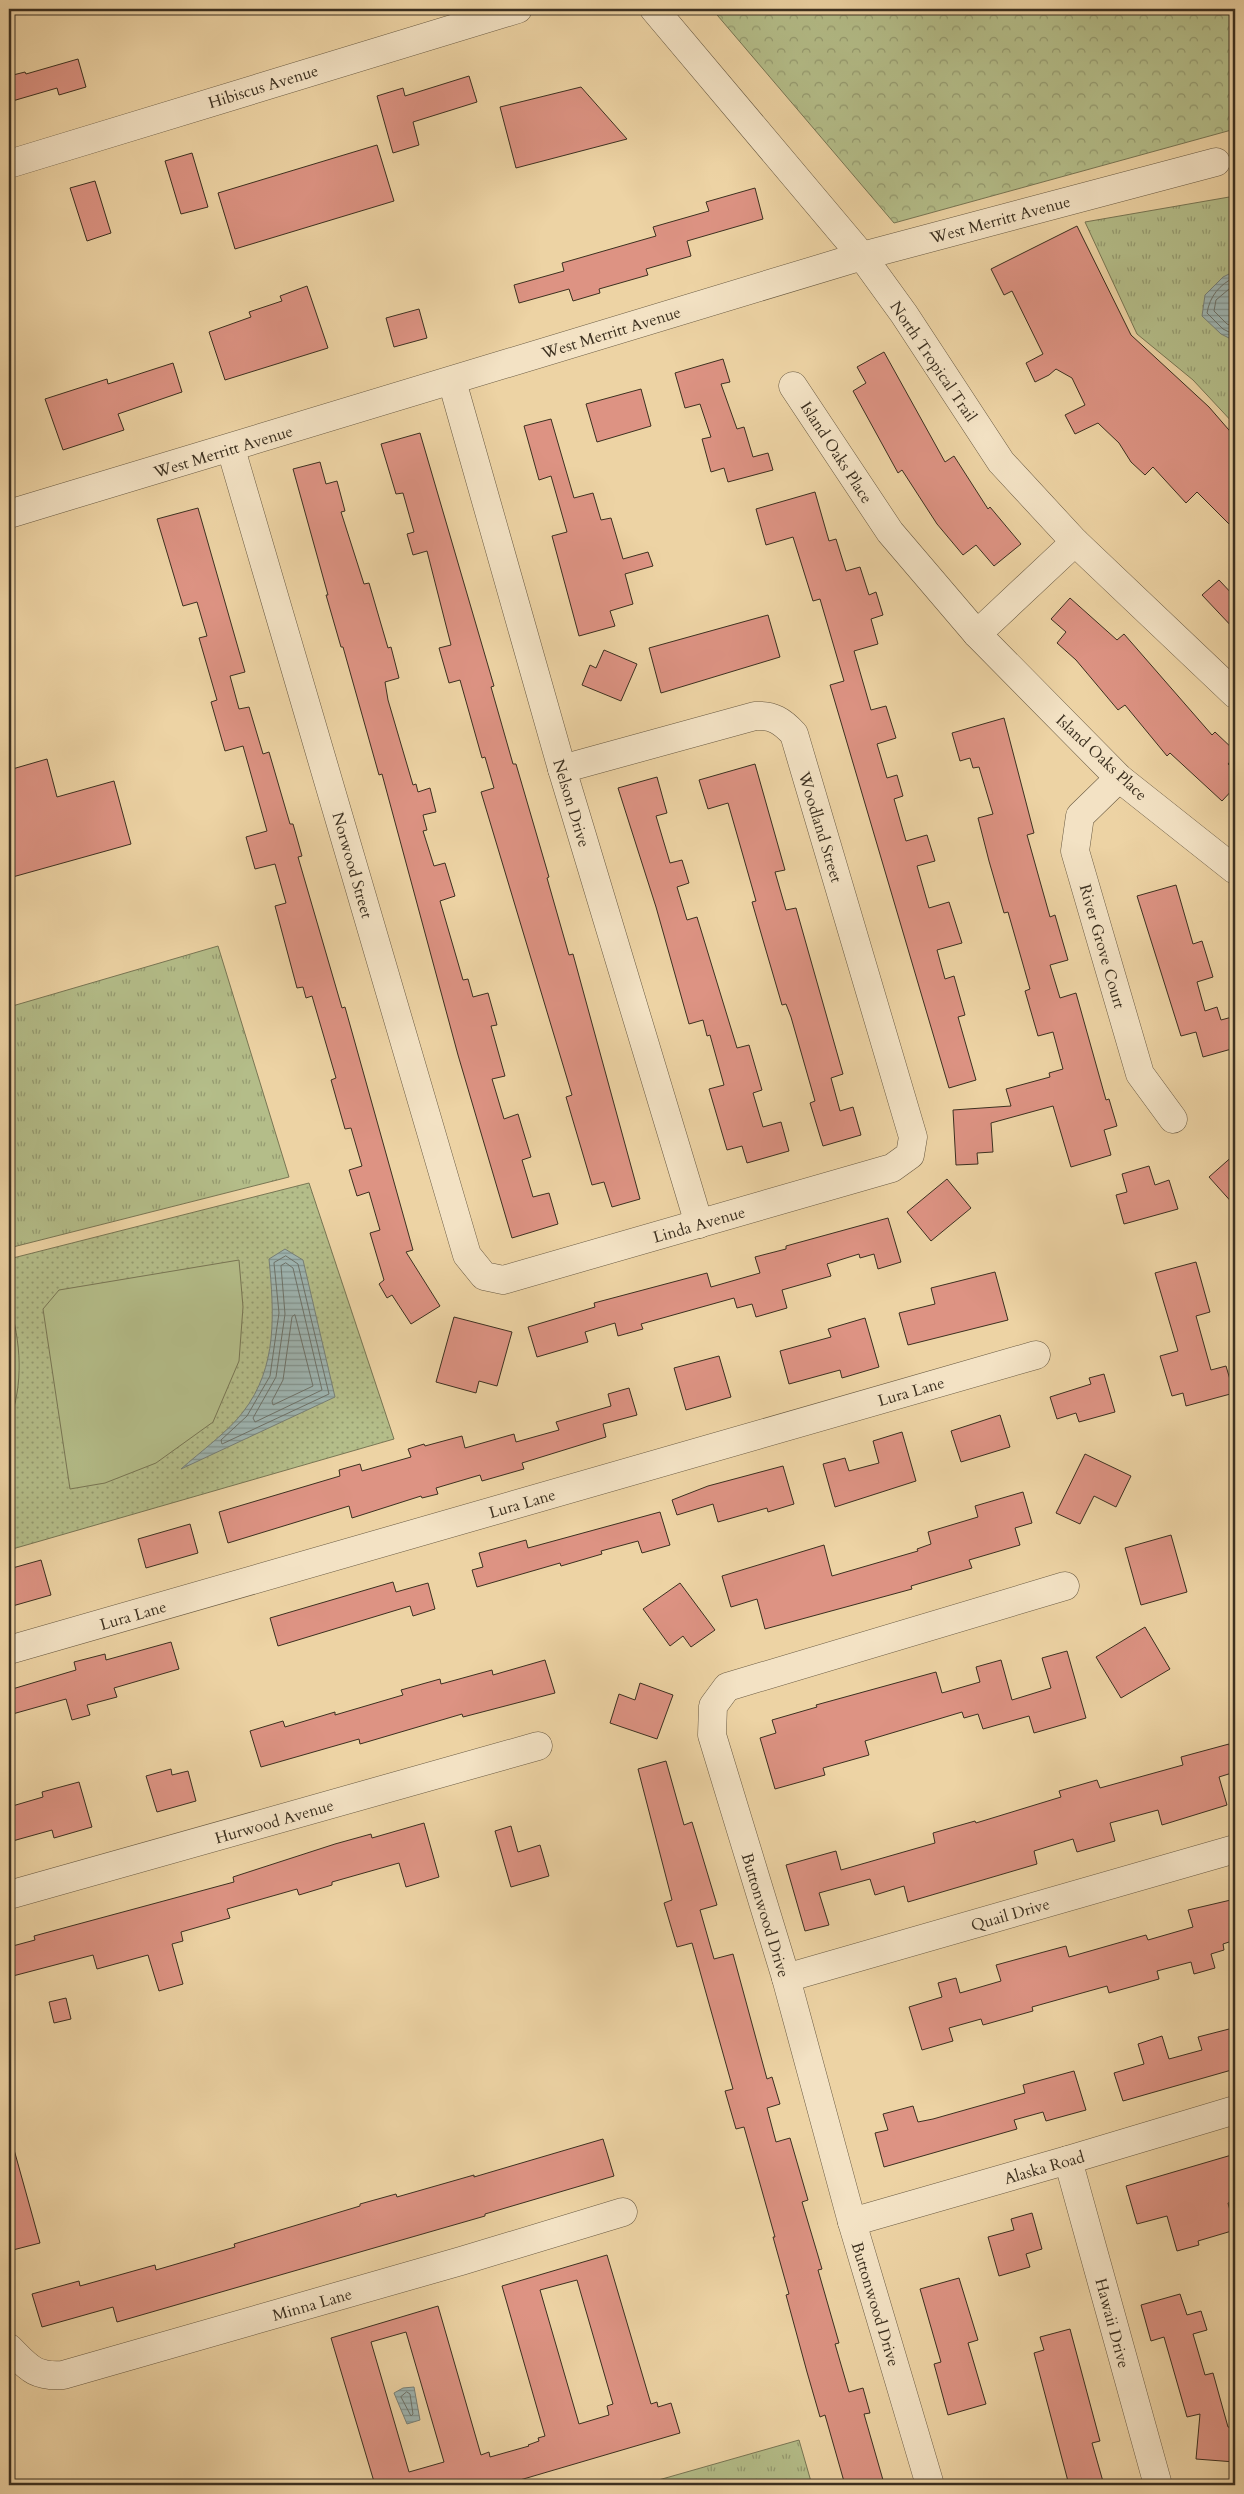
<svg xmlns="http://www.w3.org/2000/svg" width="1244" height="2494" viewBox="0 0 1244 2494" font-family="Cardo,serif">
<style>
.grass{fill:url(#grass-tufts);stroke:#787654}
.forest{fill:url(#forest-crowns);stroke:#787654}
.park{fill:url(#park-dots);stroke:#787654}
.pitch{fill:#b4bd89;stroke:#787654}
.water{fill:url(#water-rules);stroke:#778078}
.lines{fill:none;stroke-linecap:round;stroke-linejoin:round}
.shore{stroke:#6d7269;stroke-width:1}
.building{fill:#dd9383;stroke:#3c3020;fill-rule:evenodd}
.minor-casing{stroke:#685941;stroke-width:29}
.minor{stroke:#f3e2c4;stroke-width:28}
.labels{text-anchor:middle;stroke-width:4.5;stroke-linejoin:round;paint-order:stroke}
.street-label{font-size:16px;fill:#3c3020;stroke:#f3e2c4}
</style>
<defs>
<pattern id="grass-tufts" width="24" height="20" patternUnits="userSpaceOnUse" patternTransform="scale(1.25)"><rect width="24" height="20" fill="#b4bd89"/><path d="M3 7l-1-3M5 7V3M7 7l1-3M15 17l-1-3M17 17v-4M19 17l1-3" fill="none" stroke="#949a70"/></pattern>
<pattern id="forest-crowns" width="20" height="18" patternUnits="userSpaceOnUse" patternTransform="scale(1.25)"><rect width="20" height="18" fill="#b4bd89"/><path d="M2 6a3 3 0 1 1 6 0M12 15a3 3 0 1 1 6 0" fill="none" stroke="#949a70"/></pattern>
<pattern id="park-dots" width="8" height="8" patternUnits="userSpaceOnUse" patternTransform="scale(1.25)"><rect width="8" height="8" fill="#b4bd89"/><path d="M2 2h.1M6 6h.1" fill="none" stroke="#949a70" stroke-width="1.8" stroke-linecap="round"/></pattern>
<pattern id="water-rules" width="6" height="5" patternUnits="userSpaceOnUse" patternTransform="scale(1.25)"><rect width="6" height="5" fill="#9eb5b2"/><path d="M0 2.5h6" fill="none" stroke="#829490"/></pattern>
</defs>
<rect width="100%" height="100%" fill="#edd3a4"/>
<filter id="stains"><feTurbulence type="fractalNoise" baseFrequency=".004" numOctaves="4"/><feColorMatrix values="0 0 0 0 .2 0 0 0 0 .09 0 0 0 0 .02 0 0 0 .5 -.17"/></filter>
<radialGradient id="worn" r=".72"><stop offset=".6" stop-color="#630" stop-opacity="0"/><stop offset="1" stop-color="#630" stop-opacity=".3"/></radialGradient>
<g class="grass">
<polygon points="1235,196 1235,425 1193,380 1137,334 1085,222"/>
<polygon points="218,946 289,1177 9,1248 9,1007"/>
<polygon points="799,2440 812,2485 641,2485"/>
</g>
<polygon class="forest" points="712,9 1235,9 1235,129 894,223"/>
<polygon class="park" points="309,1183 394,1439 9,1550 9,1259"/>
<g class="pitch">
<polygon points="239,1260 243,1307 239,1361 213,1422 156,1463 105,1483 70,1489 43,1309 59,1290"/>
<path d="M9 1302C21 1343 24 1383 9 1423Z"/>
</g>
<g class="water">
<polygon points="1235,271 1235,341 1221,334 1202,316 1205,295 1223,277"/>
<path d="M285 1249 303 1260 335 1397 181 1469C200 1452 229 1431 243 1412 278 1367 274 1313 269 1259Z"/>
<polygon points="414,2387 420,2420 407,2424 394,2393 403,2388"/>
</g>
<g class="lines">
<g class="shore">
<path d="M1235 277C1219 285 1210 296 1207 313L1223 329 1235 335"/>
<polyline points="1235,284 1216,300 1214,311 1227,324 1235,327"/>
<polygon points="286,1256 298,1264 329,1394 222,1444 221,1440 247,1416 270,1376 279,1313 274,1263"/>
<polygon points="286,1263 293,1268 322,1390 255,1422 253,1418 276,1377 285,1314 281,1266"/>
<polygon points="295,1315 313,1386 273,1405 272,1401 283,1380 292,1317"/>
<polygon points="407,2392 410,2394 413,2414 411,2416 401,2397"/>
</g>
</g>
<g class="building">
<polygon points="78,59 86,87 59,95 57,88 9,102 9,76 25,72 26,74"/>
<polygon points="469,76 477,102 413,122 419,145 393,153 377,96 403,88 405,96"/>
<polygon points="581,87 627,139 516,168 500,107"/>
<polygon points="377,145 394,201 235,249 218,193"/>
<polygon points="192,153 208,207 181,214 165,161"/>
<polygon points="95,181 111,233 87,241 70,188"/>
<polygon points="755,188 763,219 687,241 691,256 646,269 648,275 599,289 600,293 573,301 569,289 519,303 514,285 564,271 562,263 656,236 653,227 709,211 706,202"/>
<polygon points="1077,226 1131,335 1209,407 1235,437 1235,530 1197,492 1186,503 1153,467 1145,475 1131,462 1119,443 1098,423 1075,434 1065,415 1085,405 1072,378 1056,369 1049,375 1035,382 1026,363 1043,354 1012,291 1004,295 991,269"/>
<polygon points="307,286 328,348 225,380 209,332 251,317 249,312 282,301 280,296"/>
<polygon points="419,309 427,338 394,347 386,318"/>
<polygon points="884,352 945,462 954,456 988,509 990,507 1021,544 994,566 976,545 963,555 937,524 902,470 898,473 853,391 866,383 857,367"/>
<polygon points="723,359 730,382 721,384 737,429 744,427 753,457 768,453 773,470 728,482 724,468 711,472 702,439 711,437 700,404 685,408 675,373"/>
<polygon points="173,363 182,392 118,414 124,430 63,450 45,399 107,379 108,384"/>
<polygon points="641,389 651,426 597,442 586,404"/>
<polygon points="551,419 574,498 593,493 601,520 611,518 623,559 648,552 653,566 625,574 633,604 610,611 615,626 579,636 552,536 567,532 551,476 539,480 524,426"/>
<polygon points="420,433 494,686 491,687 513,764 516,764 549,877 547,878 569,955 573,954 640,1199 612,1207 604,1182 592,1185 566,1097 572,1095 481,792 494,788 485,757 482,758 460,680 449,683 439,648 451,645 427,551 413,555 407,534 414,532 403,493 396,494 381,444"/>
<polygon points="320,462 326,484 337,481 345,511 341,512 364,584 369,583 388,648 391,647 399,678 385,682 388,700 413,785 416,784 418,792 430,788 436,812 423,815 427,830 423,831 434,866 445,863 455,896 440,901 463,980 468,979 473,997 488,993 497,1025 491,1026 505,1076 492,1079 504,1119 518,1114 531,1157 522,1160 533,1197 549,1193 558,1224 512,1238 458,1055 382,774 379,775 343,647 341,647 326,595 328,595 293,469"/>
<polygon points="815,492 829,541 836,539 846,571 860,567 869,595 876,592 883,615 871,619 878,644 854,651 871,710 886,706 896,738 877,744 887,778 897,775 903,796 894,799 906,841 927,835 935,861 917,866 929,908 949,902 962,943 937,950 945,979 954,976 965,1015 958,1017 976,1080 949,1088 830,685 844,681 820,599 813,601 793,537 766,545 756,509"/>
<polygon points="198,508 245,672 230,676 239,709 249,707 263,754 269,752 290,824 293,824 302,856 298,857 342,1008 345,1007 413,1250 406,1252 440,1306 411,1324 392,1295 387,1298 379,1284 384,1280 370,1233 380,1230 369,1192 357,1196 349,1170 362,1166 351,1128 345,1129 331,1080 336,1078 312,996 306,998 303,987 297,988 275,906 286,903 275,864 255,869 246,837 267,831 243,746 225,751 211,702 217,700 199,638 207,636 197,602 183,606 157,519"/>
<polygon points="1219,580 1235,597 1235,630 1202,595"/>
<polygon points="1070,598 1117,640 1124,634 1212,735 1215,732 1235,751 1235,756 1228,764 1235,770 1235,787 1222,801 1170,753 1167,756 1125,705 1118,710 1076,660 1057,643 1066,632 1051,619"/>
<polygon points="768,615 780,657 661,693 649,648"/>
<polygon points="604,650 637,664 621,701 582,685 590,665 596,668"/>
<polygon points="1004,718 1034,833 1027,835 1050,917 1055,915 1068,960 1050,965 1060,998 1076,993 1106,1100 1109,1099 1117,1126 1104,1130 1111,1155 1071,1167 1053,1106 991,1123 993,1152 977,1153 978,1164 956,1165 953,1110 1011,1106 1006,1089 1050,1077 1049,1073 1063,1069 1053,1032 1038,1036 1025,991 1030,989 1008,912 1004,913 989,861 978,818 993,814 979,767 973,768 970,758 960,761 952,733"/>
<polygon points="47,759 57,797 114,781 131,844 9,878 9,770"/>
<polygon points="755,764 785,870 775,872 786,910 796,908 843,1074 831,1078 840,1111 853,1107 861,1135 823,1146 810,1103 815,1101 791,1017 786,1004 782,1005 765,947 752,902 756,901 728,803 708,809 699,780"/>
<polygon points="657,777 667,813 656,816 670,863 682,860 689,883 677,887 687,920 697,917 737,1048 749,1045 762,1090 753,1093 763,1127 781,1122 789,1151 747,1163 742,1146 727,1150 709,1089 724,1085 710,1035 707,1036 703,1020 689,1024 656,907 618,788"/>
<polygon points="1176,885 1193,944 1202,941 1213,977 1197,982 1205,1011 1217,1007 1221,1020 1232,1017 1235,1028 1235,1048 1203,1057 1196,1032 1181,1036 1137,896"/>
<polygon points="1235,1154 1235,1206 1209,1177"/>
<polygon points="1149,1166 1155,1185 1169,1180 1178,1209 1124,1224 1116,1195 1127,1192 1122,1174"/>
<polygon points="947,1179 971,1208 931,1241 907,1212"/>
<polygon points="888,1218 901,1262 878,1269 874,1254 860,1258 859,1254 827,1264 831,1276 782,1290 787,1308 756,1317 752,1304 737,1308 734,1298 641,1324 643,1329 618,1336 615,1323 585,1332 588,1342 537,1357 528,1327 595,1307 594,1303 707,1273 711,1287 760,1273 755,1257 786,1249 786,1246"/>
<polygon points="1196,1262 1210,1312 1196,1316 1211,1370 1226,1366 1234,1393 1186,1406 1183,1393 1172,1396 1160,1356 1178,1351 1155,1273"/>
<polygon points="995,1272 1008,1320 908,1345 899,1313 935,1304 931,1288"/>
<polygon points="454,1317 512,1332 497,1386 479,1381 476,1393 436,1382"/>
<polygon points="865,1318 879,1367 842,1378 840,1370 789,1384 780,1351 831,1337 828,1329"/>
<polygon points="719,1356 731,1397 686,1410 674,1368"/>
<polygon points="1104,1374 1115,1412 1079,1422 1076,1413 1057,1419 1050,1397 1091,1384 1089,1378"/>
<polygon points="629,1388 637,1415 603,1424 606,1437 522,1463 524,1469 482,1481 480,1475 436,1488 438,1494 422,1498 421,1496 352,1518 349,1506 228,1543 219,1512 340,1476 339,1470 360,1464 362,1471 411,1457 408,1449 424,1444 425,1446 462,1436 465,1448 514,1434 516,1442 559,1430 556,1422 611,1406 608,1394"/>
<polygon points="1000,1415 1010,1447 961,1462 951,1431"/>
<polygon points="902,1432 916,1481 835,1507 823,1464 845,1458 849,1471 879,1463 873,1441"/>
<polygon points="1085,1454 1131,1476 1116,1507 1094,1496 1080,1524 1056,1513"/>
<polygon points="783,1466 794,1504 768,1512 767,1508 718,1522 713,1504 677,1515 672,1500 708,1486"/>
<polygon points="1023,1492 1032,1523 1015,1528 1020,1545 969,1560 972,1568 911,1586 912,1589 765,1629 757,1599 731,1607 722,1576 824,1545 832,1576 918,1551 917,1549 931,1544 928,1532 978,1517 975,1506"/>
<polygon points="660,1512 670,1545 642,1553 638,1541 601,1551 602,1554 561,1566 560,1563 477,1587 472,1570 483,1567 479,1553 526,1540 528,1548"/>
<polygon points="190,1524 198,1553 146,1568 138,1539"/>
<polygon points="1171,1535 1187,1592 1141,1605 1125,1548"/>
<polygon points="41,1560 51,1595 9,1607 9,1569"/>
<polygon points="393,1582 396,1592 428,1583 435,1609 413,1616 410,1606 278,1646 270,1618"/>
<polygon points="680,1583 715,1630 691,1647 683,1636 670,1646 643,1609"/>
<polygon points="1145,1627 1170,1669 1121,1698 1096,1657"/>
<polygon points="171,1642 179,1669 114,1688 117,1697 87,1705 90,1715 72,1720 66,1699 9,1715 9,1690 76,1670 74,1662 105,1654 106,1660"/>
<polygon points="1067,1651 1086,1718 1034,1733 1029,1716 983,1729 978,1714 964,1718 962,1712 865,1741 869,1755 823,1768 825,1775 775,1789 760,1738 776,1733 772,1720 817,1707 816,1705 936,1672 942,1693 980,1682 976,1667 1001,1660 1012,1700 1051,1688 1042,1658"/>
<polygon points="545,1660 555,1693 463,1717 462,1714 360,1744 359,1739 261,1767 250,1731 283,1721 285,1727 335,1712 335,1715 403,1695 401,1690 440,1679 441,1684 492,1670 493,1675"/>
<polygon points="640,1683 673,1695 657,1739 610,1723 619,1694 635,1700"/>
<polygon points="1229,1744 1235,1772 1219,1777 1227,1805 1162,1825 1158,1810 1110,1823 1115,1841 1077,1852 1073,1839 1034,1851 1037,1864 908,1902 904,1886 875,1895 870,1879 819,1893 829,1925 805,1931 786,1865 836,1851 841,1870 935,1843 933,1833 975,1821 976,1823 1061,1797 1059,1791 1097,1780 1100,1788 1183,1765 1181,1757"/>
<polygon points="666,1761 684,1825 692,1822 717,1905 700,1910 714,1959 733,1954 767,2079 772,2077 780,2104 767,2108 776,2142 790,2138 808,2200 802,2202 822,2269 818,2270 839,2343 835,2344 849,2392 863,2388 870,2413 864,2414 883,2480 865,2485 845,2485 825,2415 820,2417 807,2372 786,2295 789,2294 773,2237 775,2237 744,2127 736,2129 725,2091 733,2089 692,1943 677,1947 664,1903 672,1900 638,1769"/>
<polygon points="171,1769 172,1775 188,1771 196,1801 157,1812 146,1776"/>
<polygon points="79,1782 92,1827 54,1838 52,1830 9,1842 9,1807 43,1797 42,1792"/>
<polygon points="424,1823 439,1877 406,1887 399,1863 332,1882 332,1885 299,1895 297,1889 227,1909 230,1918 181,1932 183,1941 172,1944 183,1984 159,1991 148,1955 97,1969 93,1955 9,1977 9,1947 35,1940 34,1936 234,1882 233,1877 335,1844 371,1834 372,1838"/>
<polygon points="511,1826 518,1852 540,1845 549,1876 511,1887 495,1831"/>
<polygon points="1235,1899 1235,1940 1223,1944 1224,1950 1211,1954 1215,1968 1194,1974 1191,1962 1157,1971 1159,1979 1109,1993 1107,1986 1032,2007 1033,2011 983,2025 981,2019 949,2028 953,2041 922,2050 909,2007 942,1997 938,1983 956,1978 960,1993 1001,1981 996,1965 1018,1959 1066,1946 1069,1957 1146,1935 1148,1940 1193,1927 1188,1910"/>
<polygon points="66,1998 71,2019 54,2023 49,2002"/>
<polygon points="1233,2028 1235,2036 1235,2069 1123,2101 1114,2073 1144,2064 1138,2044 1162,2036 1169,2059 1202,2050 1198,2037"/>
<polygon points="1074,2071 1086,2110 1046,2121 1043,2112 1014,2120 1017,2129 884,2167 875,2133 888,2130 883,2114 913,2106 918,2122 933,2119 1025,2093 1023,2085"/>
<polygon points="603,2139 614,2176 485,2214 485,2216 117,2322 113,2307 42,2327 32,2294 79,2281 80,2286 155,2265 156,2270 235,2247 234,2244 360,2206 360,2204 396,2194 397,2197 474,2175 474,2177"/>
<polygon points="13,2146 40,2243 9,2251 9,2147"/>
<polygon points="1235,2154 1235,2201 1228,2203 1235,2230 1198,2241 1199,2245 1177,2251 1167,2216 1137,2224 1126,2186"/>
<polygon points="1032,2213 1042,2249 1026,2254 1030,2267 999,2276 988,2237 1014,2230 1011,2219"/>
<path d="M607 2255 651 2404 657 2402 658 2407 671 2403 680 2433 503 2485H375L331 2338 438 2306 481 2455 489 2452 490 2457 529 2446 528 2445 539 2441 538 2438 545 2436 502 2286ZM577 2280 613 2404 607 2406 609 2415 579 2424 540 2290ZM406 2332 444 2462 409 2472 371 2342Z"/>
<polygon points="959,2278 978,2340 968,2343 986,2404 948,2415 934,2364 941,2362 920,2289"/>
<polygon points="1180,2294 1187,2315 1201,2311 1207,2330 1193,2334 1205,2375 1213,2373 1228,2427 1235,2428 1235,2462 1196,2459 1200,2414 1187,2417 1164,2337 1151,2341 1141,2305"/>
<polygon points="1070,2329 1100,2441 1092,2443 1104,2485 1069,2485 1034,2353 1044,2350 1040,2337"/>
</g>
<g class="lines">
<g class="minor-casing">
<g id="minor">
<polyline points="654,9 862,256 904,314 1001,462 1075,542 1235,694"/>
<polyline points="9,164 518,9"/>
<polyline points="452,381 562,769 699,1224"/>
<polyline points="793,386 890,532 977,634 1119,778 1235,870"/>
<path d="M231 449 467 1255 484 1276 503 1280 892 1168 910 1155 913 1137 794 734C782 721 773 715 755 716L562 769"/>
<polyline points="9,514 862,256 1216,162"/>
<polyline points="977,634 1075,542"/>
<polyline points="1119,778 1080,816 1075,851 1140,1074 1173,1119"/>
<polyline points="9,1650 1036,1355"/>
<polyline points="9,1895 538,1746"/>
<polyline points="786,1978 1235,1849"/>
<polyline points="1068,2160 1158,2485"/>
<polyline points="852,2222 1068,2160 1235,2110"/>
<path d="M9 2348C28 2367 34 2377 63 2375L461 2261 623 2212"/>
<polyline points="930,2485 852,2222 786,1978 712,1735 713,1706 727,1687 1065,1586"/>
</g>
</g>
<use href="#minor" class="minor"/>
</g>
<g class="labels">
<g class="street-label">
<text transform="translate(263 86) rotate(-17)" y="6">Hibiscus Avenue</text>
<text transform="translate(1000 219) rotate(-15)" y="6">West Merritt Avenue</text>
<text transform="translate(611 332) rotate(-17)" y="6">West Merritt Avenue</text>
<text transform="translate(934 361) rotate(56)" y="6">North Tropical Trail</text>
<text transform="translate(223 451) rotate(-17)" y="6">West Merritt Avenue</text>
<text transform="translate(837 452) rotate(57)" y="6">Island Oaks Place</text>
<text transform="translate(1102 757) rotate(43)" y="6">Island Oaks Place</text>
<text transform="translate(572 803) rotate(73)" y="6">Nelson Drive</text>
<text transform="translate(821 827) rotate(73)" y="6">Woodland Street</text>
<text transform="translate(353 865) rotate(74)" y="6">Norwood Street</text>
<text transform="translate(1103 946) rotate(74)" y="6">River Grove Court</text>
<text transform="translate(699 1224) rotate(-16)" y="6">Linda Avenue</text>
<text transform="translate(911 1391) rotate(-16)" y="6">Lura Lane</text>
<text transform="translate(522 1503) rotate(-16)" y="6">Lura Lane</text>
<text transform="translate(133 1615) rotate(-16)" y="6">Lura Lane</text>
<text transform="translate(274 1821) rotate(-16)" y="6">Hurwood Avenue</text>
<text transform="translate(1010 1914) rotate(-16)" y="6">Quail Drive</text>
<text transform="translate(766 1915) rotate(73)" y="6">Buttonwood Drive</text>
<text transform="translate(1044 2167) rotate(-16)" y="6">Alaska Road</text>
<text transform="translate(312 2304) rotate(-16)" y="6">Minna Lane</text>
<text transform="translate(876 2304) rotate(73)" y="6">Buttonwood Drive</text>
<text transform="translate(1113 2323) rotate(75)" y="6">Hawaii Drive</text>
</g>
</g>
<rect width="1244" height="2494" fill="none" stroke="#edd3a4" stroke-width="30"/>
<rect x="10" y="10" width="1224" height="2474" fill="none" stroke="#3c3020" stroke-width="2.5"/>
<rect x="15" y="15" width="1214" height="2464" fill="none" stroke="#3c3020"/>
<rect width="100%" height="100%" filter="url(#stains)"/>
<rect width="100%" height="100%" fill="url(#worn)"/>
</svg>
